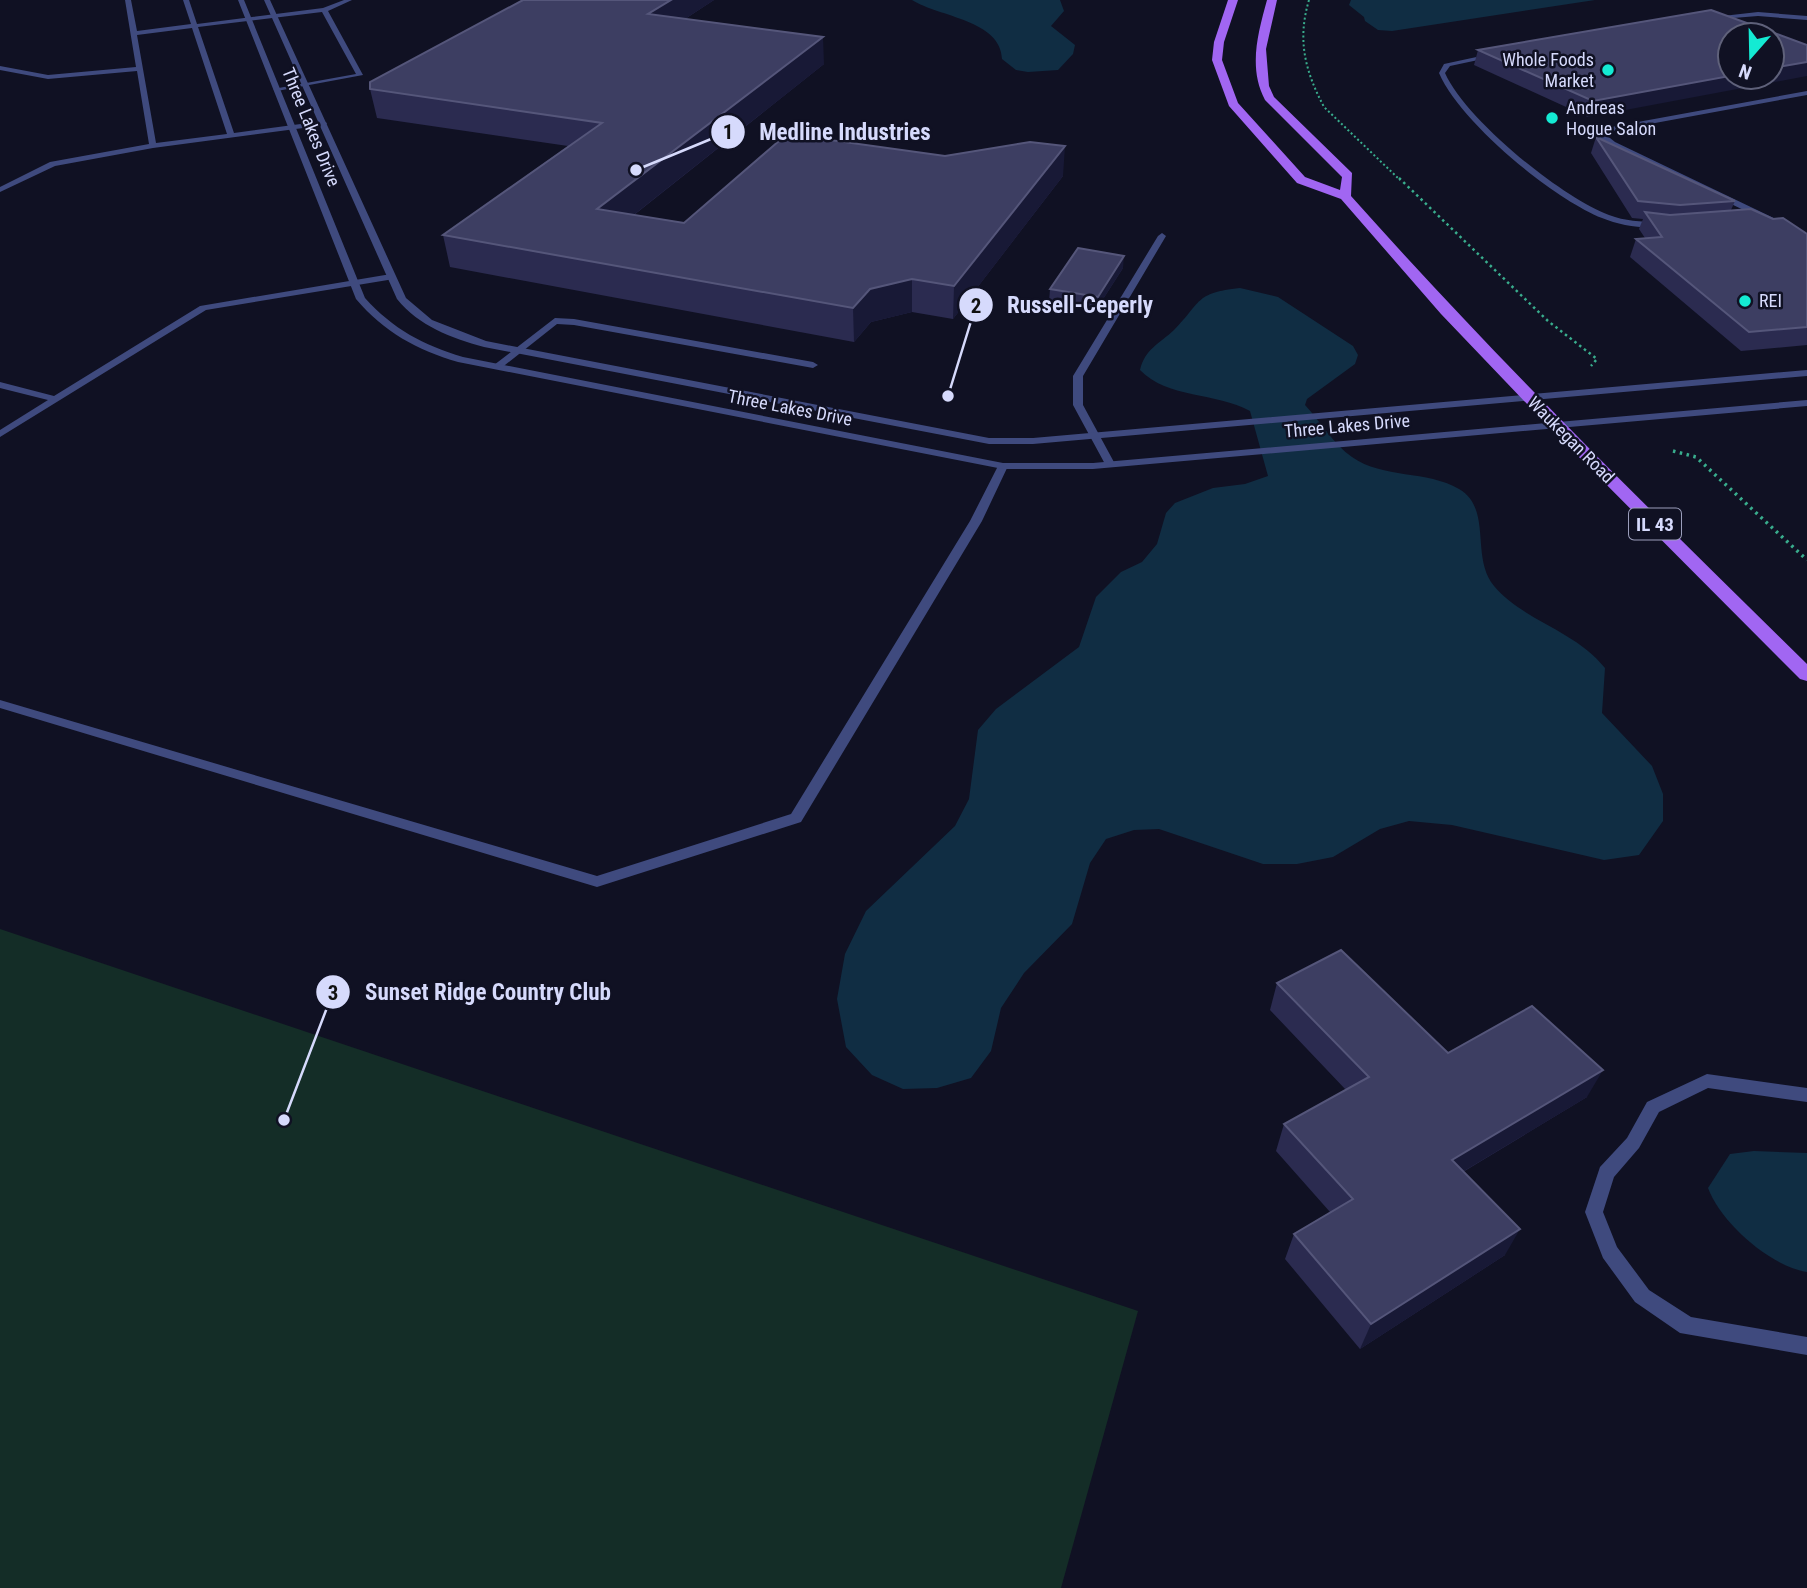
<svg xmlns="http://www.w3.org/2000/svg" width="1807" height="1588" viewBox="0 0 1807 1588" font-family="'Roboto Condensed',sans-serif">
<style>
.green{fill:#142d27}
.water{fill:#102d43}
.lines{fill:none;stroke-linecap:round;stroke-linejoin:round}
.path-far2{stroke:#39ad8d;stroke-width:2;stroke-dasharray:2 2.5;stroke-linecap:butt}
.path-far1{stroke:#39ad8d;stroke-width:2.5;stroke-dasharray:2.5 3.5;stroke-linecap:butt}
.path{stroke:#39ad8d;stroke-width:3.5;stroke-dasharray:2.5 4.5;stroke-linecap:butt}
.lane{fill:#3f4a7e;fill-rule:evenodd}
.street{fill:#3f4a7e;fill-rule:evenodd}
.primary{fill:#a166f2;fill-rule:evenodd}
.wall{fill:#2b2b50}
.shaded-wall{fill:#181936}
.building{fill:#3d3e62;stroke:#55567a;stroke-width:2}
.poi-dot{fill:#14ead3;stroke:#101123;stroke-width:2.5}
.labels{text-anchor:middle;stroke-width:5;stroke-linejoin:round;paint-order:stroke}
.far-poi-label{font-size:18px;fill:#d6dafc;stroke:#101123;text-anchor:start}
.far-street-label{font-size:18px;fill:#d6dafc;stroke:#101123}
.shield{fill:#101123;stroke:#9b9ebb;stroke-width:2}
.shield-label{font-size:19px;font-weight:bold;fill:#d6dafc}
.leader{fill:none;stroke:#d6dafc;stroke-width:2.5}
.callout-dot{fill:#d6dafc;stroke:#101123;stroke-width:2.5}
.mark-label{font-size:21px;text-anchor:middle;font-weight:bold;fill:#111}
.callout-label{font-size:23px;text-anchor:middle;font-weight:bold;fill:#d6dafc;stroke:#101123;stroke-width:5;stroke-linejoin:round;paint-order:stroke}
</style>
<rect width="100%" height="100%" fill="#101123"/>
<polygon class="green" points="0,929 1138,1311 1061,1588 0,1588"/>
<g class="water">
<path d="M912 0H1060L1064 11 1051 26 1075 45 1073 54 1058 70 1028 72 1016 70 1002 59C1001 20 939 17 912 0Z"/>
<polygon points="1351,0 1595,0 1392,31 1378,30 1365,21 1364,17 1349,5"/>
<path d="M1240 288 1278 297 1353 346 1358 355 1355 364 1307 399 1305 405C1320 421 1334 445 1352 457 1383 479 1427 470 1459 489 1493 509 1470 557 1494 586 1525 622 1575 630 1605 668L1602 713 1652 766 1663 794V821L1639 855 1604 860 1452 825 1409 821 1380 829 1333 857 1297 864H1263L1159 829 1134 830 1106 839 1090 863 1072 924 1024 973 1001 1008 991 1051 971 1078 937 1088 903 1089 872 1075 846 1047 837 999 845 954 866 911 955 826 969 799 978 730 996 709 1079 647 1096 597 1121 572 1142 562 1157 544 1166 513 1175 503 1213 488 1245 484 1268 476 1250 411C1216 392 1168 399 1140 370 1145 349 1159 344 1174 330 1202 302 1194 293 1240 288Z"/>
<path d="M1754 1151 1807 1153V1272C1770 1266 1721 1223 1708 1188L1730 1154Z"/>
</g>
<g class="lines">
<path class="path-far2" d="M1309 0C1297 40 1305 71 1324 107L1400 180"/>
<polyline class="path-far1" points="1399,178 1548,321 1597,359 1591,366"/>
<polyline class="path" points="1673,451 1696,457 1807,560"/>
<g class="lane">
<path d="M125 0H131L137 31 191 24 183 0H189L197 24 323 8 344 0H352L328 11 363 75 277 91 273 89 356 74 322 12 198 27 234 133 323 121 327 123 326 125 153 148 55 166 0 192V187L50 162 149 144 137 71 48 79 0 70V66L48 75 136 67ZM192 28 227 134 156 143 137 35Z"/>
<polygon points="1758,12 1807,16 1807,20 1758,16 1708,20 1705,18"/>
<path d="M1495 53 1497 56 1450 66 1445 73C1466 120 1561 197 1609 215 1625 221 1641 222 1657 222L1661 225 1660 227C1641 229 1619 225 1602 218 1552 198 1460 122 1439 73L1444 64Z"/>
<polygon points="1807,91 1807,95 1617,130 1605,134 1615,142 1807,234 1807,240 1609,146 1597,137 1598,131 1616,126"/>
<polygon points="1162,233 1166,236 1083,376 1083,405 1115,464 1110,467 1105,464 1073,405 1073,376 1158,236"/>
<polygon points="391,274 395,277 394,279 206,310 0,437 0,430 48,400 0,388 0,382 54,396 200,306"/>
<polygon points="555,318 574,319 813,362 818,365 813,368 574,325 557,324 500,369 494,369 494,365"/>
<polygon points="1003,463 1008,466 982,521 801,822 597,887 0,708 0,700 597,876 791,814 970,521 998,466"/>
<polygon points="1707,1074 1807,1088 1807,1102 1708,1088 1659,1112 1639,1148 1614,1177 1603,1212 1617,1247 1649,1290 1691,1317 1807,1337 1807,1355 1680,1333 1635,1302 1603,1258 1585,1212 1600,1167 1627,1138 1647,1102"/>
</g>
<g class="street">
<path d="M238 0H244L365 298C393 329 423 345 463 357L1003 463H1093L1807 400V406L1093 469H1003L458 362C417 350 384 332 356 299Z"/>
<path d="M264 0H270L406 298 432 320 486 341 989 438H1033L1807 370V376L1033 444H989L484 347C451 338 419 326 397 299Z"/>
</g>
<path class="primary" d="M1228 0H1238L1224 42 1222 60 1238 103 1305 177 1340 190 1342 177 1265 100C1248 68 1258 33 1267 0H1277L1266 49 1269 86 1274 97 1352 173 1351 196C1496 359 1651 511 1807 664V681L1800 679 1550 428 1441 314 1341 199 1297 183 1229 106 1212 60 1214 42Z"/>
</g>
<g class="wall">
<polygon points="523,0 714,0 685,19 824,64 634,215 684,223 1063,176 953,319 912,312 871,322 854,342 450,267 443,235 568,146 377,118 370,89"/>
<polygon points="1711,10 1588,117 1474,65 1478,50"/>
<polygon points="1596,137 1735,201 1731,210 1807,234 1807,345 1741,351 1630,257 1636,239 1645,238 1639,229 1643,219 1632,218 1591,153"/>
<polygon points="1123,268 1096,310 1049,302 1050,289"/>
<polygon points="1277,983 1448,1053 1587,1097 1463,1172 1505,1255 1360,1349 1285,1259 1294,1234 1330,1212 1276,1151 1284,1124 1346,1090 1270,1010"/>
</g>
<g class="shaded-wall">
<polygon points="671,0 714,0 651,41 648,14"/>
<polygon points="823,37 824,64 602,240 597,209"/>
<polygon points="1807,62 1807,76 1588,117 1593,101 1730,76 1730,77 1772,77 1772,68"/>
<polygon points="1065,146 1063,176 953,319 954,286"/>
<polygon points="1124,256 1123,268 1096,310 1098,297"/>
<polygon points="912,279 912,312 871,322 854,342 853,308 870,289"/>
<polygon points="1603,1070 1587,1097 1439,1186 1452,1160"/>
<polygon points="1520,1229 1505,1255 1360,1349 1371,1324"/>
</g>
<g class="building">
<polygon points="523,0 671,0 648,14 823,37 597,209 684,223 787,134 945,156 1030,142 1065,146 954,286 912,279 870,289 853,308 443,235 602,123 370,89 370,82"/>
<polygon points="1711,10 1807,45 1807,62 1772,68 1772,35 1730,35 1730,76 1593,101 1478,50"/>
<polygon points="1596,137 1735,201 1680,205 1638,201"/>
<polygon points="1751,209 1773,219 1783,218 1807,234 1807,327 1749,332 1636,239 1662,237 1645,212 1670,215"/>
<polygon points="1078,248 1124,256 1098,297 1050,289"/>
<polygon points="1341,950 1448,1053 1532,1006 1603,1070 1452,1160 1520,1229 1371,1324 1294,1234 1353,1199 1284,1124 1369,1077 1277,983"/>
</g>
<g class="poi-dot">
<circle cx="1608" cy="70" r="7"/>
<circle cx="1552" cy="118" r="7"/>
<circle cx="1745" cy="301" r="7"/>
</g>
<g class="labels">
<g class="far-poi-label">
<text x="1594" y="66" text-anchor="end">Whole Foods<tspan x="1594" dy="21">Market</tspan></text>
<text x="1566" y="114">Andreas<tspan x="1566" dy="21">Hogue Salon</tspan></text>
<text x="1759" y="307">REI</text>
</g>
<g class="far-street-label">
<text transform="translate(311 127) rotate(68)" y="6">Three Lakes Drive</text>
<text transform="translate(790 408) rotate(11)" y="6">Three Lakes Drive</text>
<text transform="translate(1347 426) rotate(-5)" y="6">Three Lakes Drive</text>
<text transform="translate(1571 440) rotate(45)" y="6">Waukegan Road</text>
</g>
<rect class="shield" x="1629" y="508.5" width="52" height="31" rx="5"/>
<g class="shield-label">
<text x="1655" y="531">IL 43</text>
</g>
</g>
<path class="leader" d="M636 170L728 132M948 396L976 305M284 1120L333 992"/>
<g class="callout-dot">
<circle cx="636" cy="170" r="7"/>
<circle cx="948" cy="396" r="7"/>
<circle cx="284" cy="1120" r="7"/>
<circle cx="728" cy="132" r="18"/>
<circle cx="976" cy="305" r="18"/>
<circle cx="333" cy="992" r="18"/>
</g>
<g class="mark-label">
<text x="728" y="139">1</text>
<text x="976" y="313">2</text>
<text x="333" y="1000">3</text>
</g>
<g class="callout-label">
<text x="845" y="140">Medline Industries</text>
<text x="1080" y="313">Russell-Ceperly</text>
<text x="488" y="1000">Sunset Ridge Country Club</text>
</g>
<g transform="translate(1751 56) rotate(200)"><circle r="33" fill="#101123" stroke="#5f617a" stroke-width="2"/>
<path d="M0-5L12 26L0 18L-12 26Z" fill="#14ead3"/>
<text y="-10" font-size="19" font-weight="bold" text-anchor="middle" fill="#d6dafc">N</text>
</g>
</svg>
